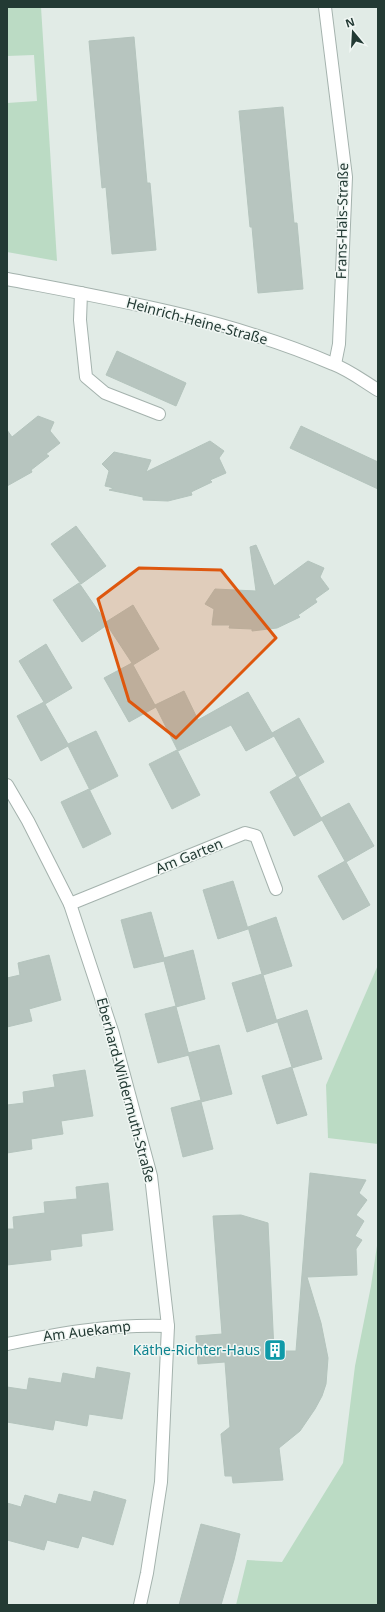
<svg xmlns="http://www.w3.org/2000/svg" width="385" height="1612" viewBox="0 0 385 1612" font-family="'Noto Sans',sans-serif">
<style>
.green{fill:#bbdbc4}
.building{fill:#b7c5bf;stroke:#b4c4bd}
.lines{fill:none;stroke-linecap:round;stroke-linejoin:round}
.service-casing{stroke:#a4b2ad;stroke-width:14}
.minor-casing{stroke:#a4b2ad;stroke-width:14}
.service{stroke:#fff;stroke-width:12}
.minor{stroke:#fff;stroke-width:12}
.marked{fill:#de570e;fill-opacity:0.2;stroke:#de570e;stroke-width:3;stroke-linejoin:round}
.labels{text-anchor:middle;stroke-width:3;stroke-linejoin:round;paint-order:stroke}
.street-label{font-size:14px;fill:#233a34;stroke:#f1f7f4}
.culture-label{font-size:14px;fill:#0d838f;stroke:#f1f7f4;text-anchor:end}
</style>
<rect width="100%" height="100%" fill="#e1ebe6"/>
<g class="green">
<polygon points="7,7 41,7 57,261 7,252 7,103 37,101 34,55 7,56"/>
<polygon points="378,965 378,1144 328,1138 326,1085"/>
<polygon points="378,1239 378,1605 236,1605 247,1560 282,1562 343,1463 355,1366 371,1286"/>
</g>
<g class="building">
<polygon points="134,37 147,183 150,183 156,250 112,254 106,187 102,188 89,41"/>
<polygon points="283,107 294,223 297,223 303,289 258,293 252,227 250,227 239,111"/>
<polygon points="117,351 186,383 176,406 106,375"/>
<polygon points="38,416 54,422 50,431 60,443 46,454 49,456 31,470 32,472 7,486 7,430 12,437"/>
<polygon points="301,426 378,462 378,489 290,448"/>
<polygon points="210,441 224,451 219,458 226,473 210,480 212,482 191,492 192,495 168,501 143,500 143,497 109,490 114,488 105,486 109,471 102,464 114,452 151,460 146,472"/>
<polygon points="76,526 106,566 81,584 51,544"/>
<polygon points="256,545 274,586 308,561 324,568 320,577 329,589 315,599 317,602 298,615 300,617 277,628 252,631 252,629 229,628 230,625 212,625 214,609 205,604 215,589 256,591 250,547"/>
<polygon points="79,583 106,622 133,605 159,649 133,665 156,707 129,722 104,678 132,663 107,625 82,642 53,600"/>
<polygon points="46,644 72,688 45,704 68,744 96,731 118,776 90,790 68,746 41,761 17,716 44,702 19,661"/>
<polygon points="184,691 198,720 248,692 272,733 299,718 324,762 298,777 321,818 349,803 374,846 346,862 370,905 343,920 318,876 345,861 322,820 294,836 270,792 297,776 274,736 246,751 231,725 178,751 155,705"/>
<polygon points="177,750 200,795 172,809 149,764"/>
<polygon points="89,789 111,834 83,848 61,802"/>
<polygon points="233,881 248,929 218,939 203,890"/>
<polygon points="151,912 164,958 193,950 205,999 176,1007 189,1055 158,1063 145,1014 176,1006 164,961 134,968 121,920"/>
<polygon points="276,917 292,966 263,975 277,1022 247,1032 232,983 262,974 248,927"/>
<polygon points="49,955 61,1000 29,1009 32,1021 7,1027 7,978 20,975 18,963"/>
<polygon points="307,1010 322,1059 292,1068 307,1115 277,1124 262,1076 292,1067 277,1020"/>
<polygon points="219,1045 232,1094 201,1102 213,1149 183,1157 171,1108 201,1100 188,1053"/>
<polygon points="85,1070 93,1116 61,1121 63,1134 31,1139 32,1149 7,1153 7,1105 24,1103 23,1092 55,1087 53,1075"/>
<polygon points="310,1173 366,1180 359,1193 367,1200 356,1215 364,1221 355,1236 362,1240 356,1249 357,1275 307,1277 321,1323 328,1358 326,1384 322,1396 315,1409 300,1431 279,1448 283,1480 233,1483 232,1476 225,1476 221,1434 230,1427 225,1362 198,1364 196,1336 222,1334 213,1216 241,1215 268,1223 274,1351 296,1351"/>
<polygon points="108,1183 113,1230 81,1234 82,1246 50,1250 51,1260 7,1265 7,1229 14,1229 13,1217 45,1213 44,1202 77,1199 76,1187"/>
<polygon points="97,1367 130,1373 122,1419 89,1414 87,1426 55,1420 53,1430 7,1422 7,1387 27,1390 29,1378 61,1383 63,1373 95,1379"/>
<polygon points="94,1491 126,1500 113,1545 82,1536 78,1548 47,1540 44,1550 7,1540 7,1503 21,1507 25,1495 56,1504 59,1494 91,1502"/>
<polygon points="201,1524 240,1534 234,1560 221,1605 179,1605"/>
</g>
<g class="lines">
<g class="service-casing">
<polyline id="service" points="81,293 80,320 86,377 105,393 159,414"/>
</g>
<g class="minor-casing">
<g id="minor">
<polyline points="325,7 346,177 339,344 335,364"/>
<path d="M7 279C117 300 229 319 333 364 349 370 363 381 378 390"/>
<polyline points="7,785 28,821 70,904 113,1034 151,1176 168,1326 161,1482 147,1573 140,1605"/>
<polyline points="70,904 245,833 256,836 276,889"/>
<path d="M7 1344C61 1333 112 1324 168 1326"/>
</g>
</g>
<use href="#service" class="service"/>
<use href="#minor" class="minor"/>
</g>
<path class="marked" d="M139 568 221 570 276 638 176 738 129 701 98 599Z"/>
<defs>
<g id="building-square" transform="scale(1.15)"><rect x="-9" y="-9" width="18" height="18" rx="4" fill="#0f9aa8" stroke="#f1f7f4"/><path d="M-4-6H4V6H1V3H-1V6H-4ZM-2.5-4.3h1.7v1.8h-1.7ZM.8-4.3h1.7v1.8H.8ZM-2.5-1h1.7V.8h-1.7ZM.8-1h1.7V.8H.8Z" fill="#fff"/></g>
</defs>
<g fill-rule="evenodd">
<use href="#building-square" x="275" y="1350"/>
</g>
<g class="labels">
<g class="street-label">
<text transform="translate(342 221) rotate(-89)" y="5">Frans-Hals-Straße</text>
<text transform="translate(197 321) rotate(15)" y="5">Heinrich-Heine-Straße</text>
<text transform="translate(189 856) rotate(-22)" y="5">Am Garten</text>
<text transform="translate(126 1090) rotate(75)" y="5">Eberhard-Wildermuth-Straße</text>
<text transform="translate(87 1331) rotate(-7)" y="5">Am Auekamp</text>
</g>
<g class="culture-label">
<text x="260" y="1355">Käthe-Richter-Haus</text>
</g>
</g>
<rect width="385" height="1612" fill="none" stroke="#233a34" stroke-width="16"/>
<g transform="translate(353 32) rotate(342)" stroke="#f1f7f4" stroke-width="3" paint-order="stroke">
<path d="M0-3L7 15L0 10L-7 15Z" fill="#233a34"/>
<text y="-6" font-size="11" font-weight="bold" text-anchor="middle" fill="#233a34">N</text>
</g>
</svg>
